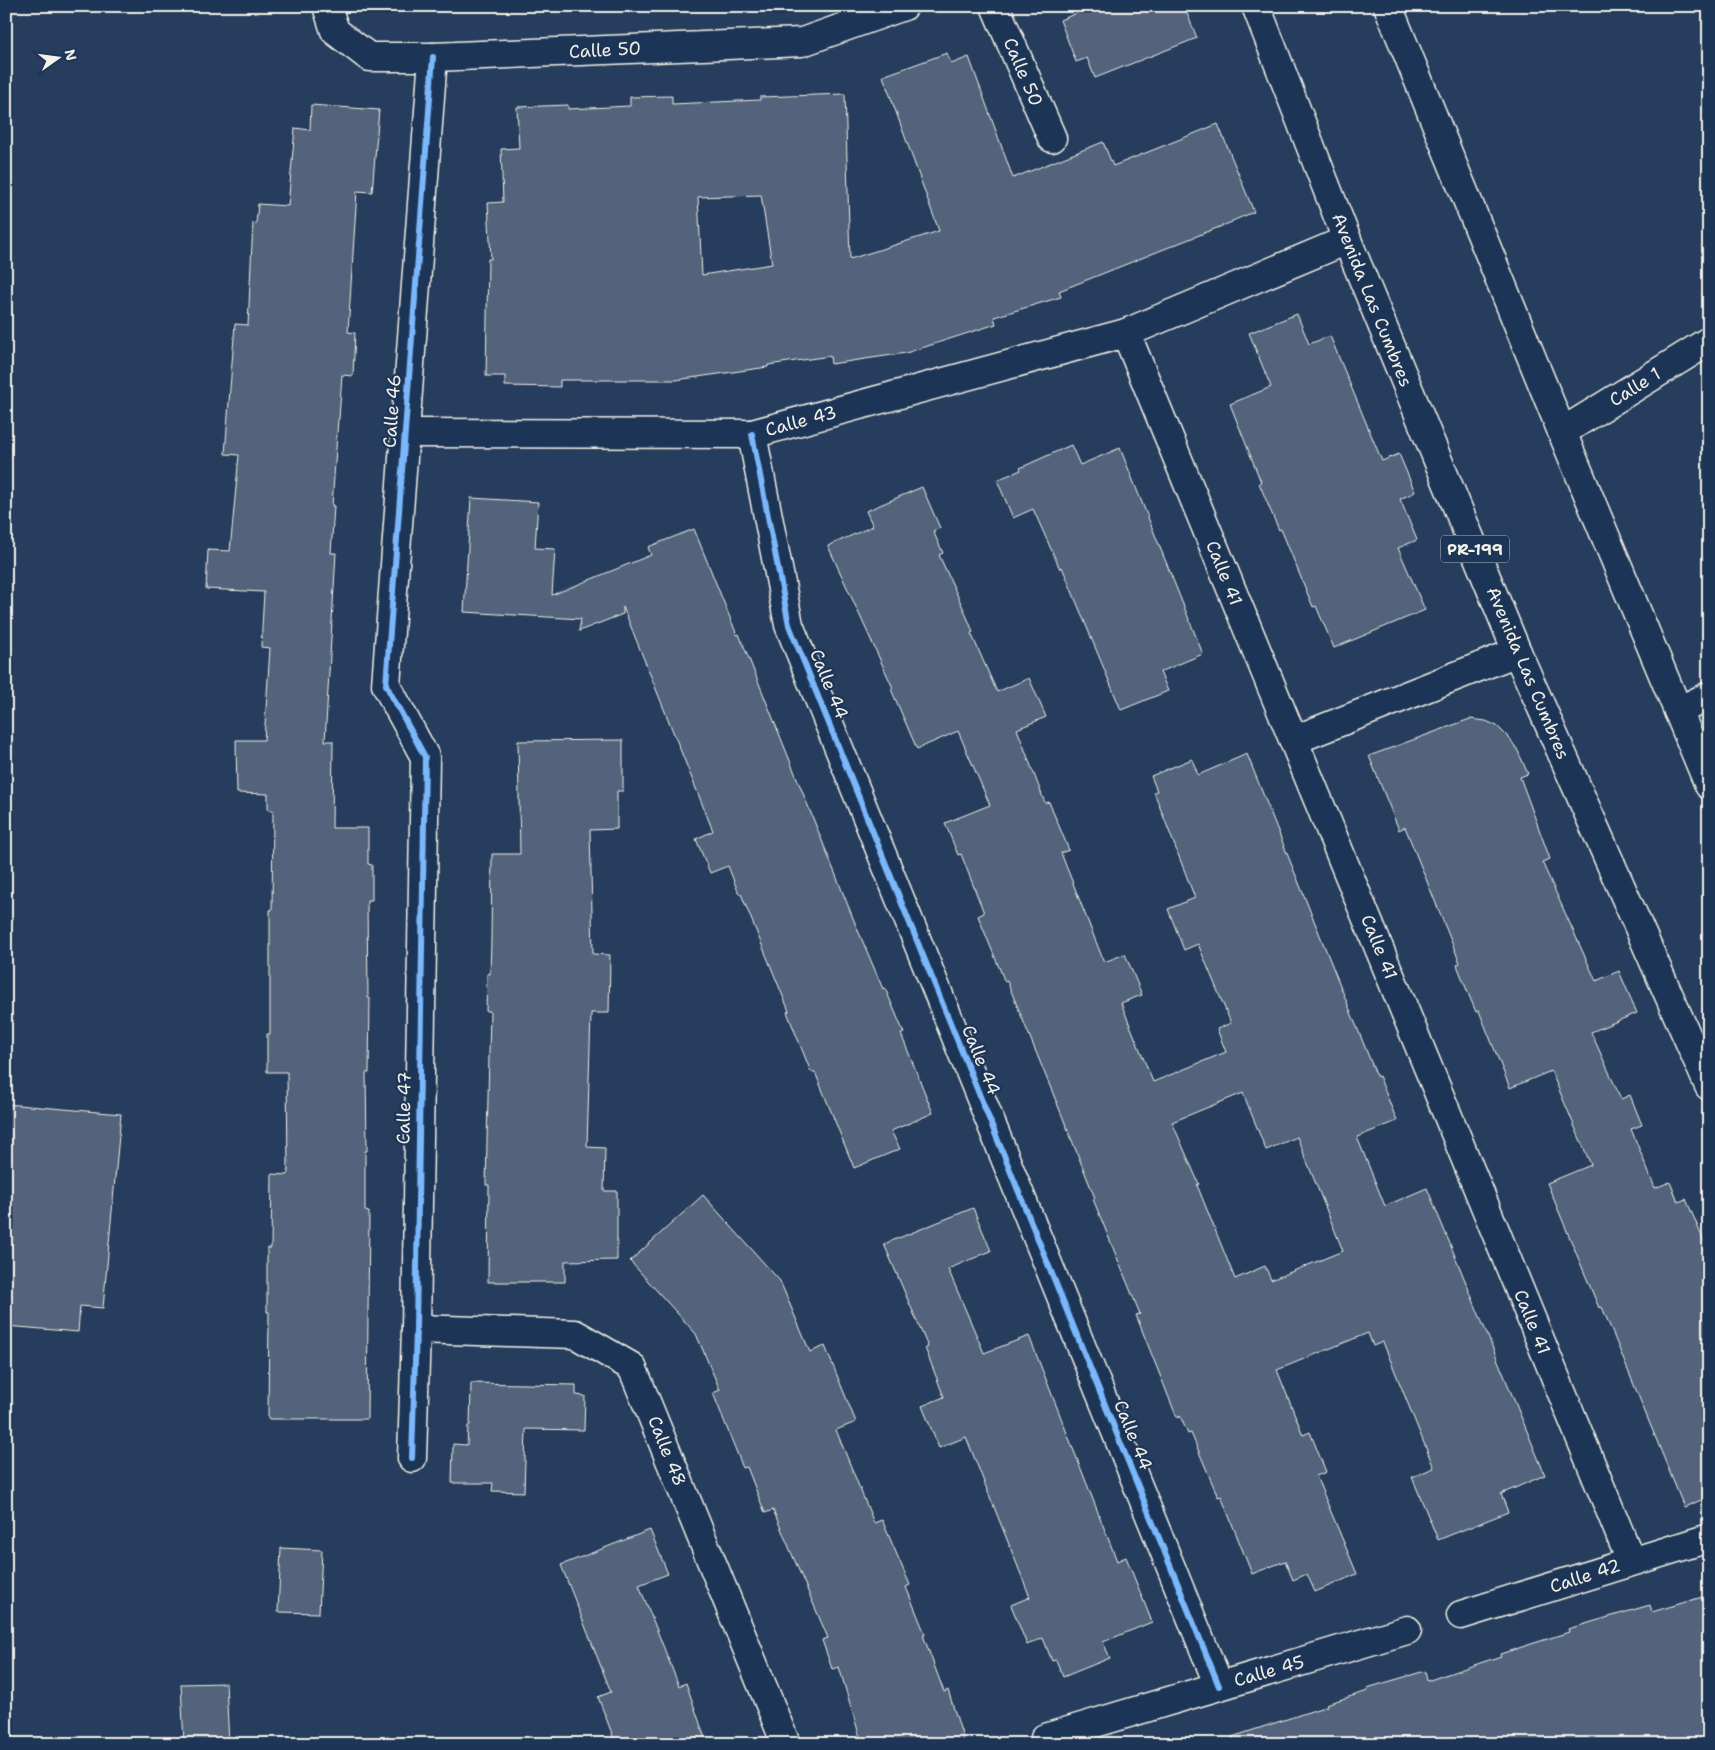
<svg xmlns="http://www.w3.org/2000/svg" width="1715" height="1750" viewBox="0 0 1715 1750" font-family="'Shantell Sans',sans-serif">
<style>
.building{fill:#52647b;stroke:#f4f1e8;fill-rule:evenodd}
.lines{fill:none;stroke-linecap:round;stroke-linejoin:round}
.street-casing{stroke:#f4f1e8;stroke-width:31}
.highway-casing{stroke:#f4f1e8;stroke-width:31}
.street{stroke:#1d3557;stroke-width:28}
.highway{stroke:#1d3557;stroke-width:28}
.cycleway-casing{stroke:#1d3557;stroke-width:9}
.cycleway{stroke:#7ab7fb;stroke-width:6}
.labels{text-anchor:middle;stroke-width:4.5;stroke-linejoin:round;paint-order:stroke}
.shield{fill:#1d3557;stroke:#b4b9bc;stroke-width:1}
.shield-label{font-size:16px;font-weight:bold;fill:#f4f1e8}
.street-label{font-size:18px;fill:#f4f1e8;stroke:#1d3557}
</style>
<rect width="100%" height="100%" fill="#263d5d"/>
<filter id="ink" filterUnits="userSpaceOnUse"><feTurbulence type="fractalNoise" baseFrequency=".02" numOctaves="2"/><feDisplacementMap in="SourceGraphic" scale="10" xChannelSelector="R" yChannelSelector="G"/><feConvolveMatrix kernelMatrix="1 2 1 2 8 2 1 2 1" color-interpolation-filters="sRGB"/></filter>
<g filter="url(#ink)">
<g class="building">
<polygon points="1094,6 1184,6 1197,38 1095,78 1087,58 1076,62 1060,20"/>
<path d="M947 53 951 64 969 57 1013 178 1103 142 1113 166 1218 124 1254 212 1232 221V222L1059 291 1061 297 994 317 996 324 906 353 831 364 830 356 768 365V367L676 380H560V387L505 386V376H486L488 259H491L488 203 503 202 501 149 519 148 517 107 568 105V109L630 106V97L672 96V104L760 100V97L845 94 850 259 939 231 883 76ZM761 195 772 264 702 275 698 197Z"/>
<polygon points="311,105 379,110 372,192 357,191 348,332 355,333 353,376 342,375 339,419 338,419 332,506 334,506 331,553 336,553 325,741 333,741 332,828 368,828 368,864 372,865 372,900 367,900 368,998 370,998 369,1073 366,1073 367,1151 365,1151 365,1211 369,1212 367,1419 268,1419 269,1312 267,1312 267,1248 271,1248 272,1174 288,1175 287,1072 267,1072 267,1034 270,1034 270,910 272,910 273,810 268,810 268,794 237,793 236,740 264,740 270,648 261,647 264,592 206,589 208,550 230,551 239,455 225,454 235,324 248,325 253,223 256,224 258,204 288,206 295,128 310,130"/>
<polygon points="1297,314 1309,344 1330,336 1382,461 1399,454 1415,492 1400,499 1417,540 1398,548 1425,610 1334,648 1316,606 1313,607 1281,529 1279,530 1269,507 1259,483 1261,482 1230,404 1271,387 1249,333"/>
<polygon points="1071,445 1080,465 1120,448 1203,654 1160,672 1168,691 1121,710 1062,567 1060,569 1033,509 1013,518 997,480 1021,470 1020,468"/>
<path d="M922 487 940 528 933 531 943 553 939 555 965 612 973 632 971 633 997 692 1029 678 1046 717 1017 729 1045 803 1049 802 1069 850 1061 853 1104 962 1125 954 1142 995 1121 1003 1153 1082 1226 1052 1217 1029 1231 1023 1198 944 1184 950 1168 909 1195 898 1154 792 1157 791 1151 776 1192 759 1198 775 1247 754 1377 1077 1379 1076 1397 1121 1357 1137 1385 1206 1427 1188 1545 1475 1501 1494 1508 1512 1438 1540 1412 1477 1434 1468 1383 1342 1373 1346 1368 1333 1277 1370 1303 1435 1310 1432 1326 1472 1316 1476 1357 1574 1315 1592 1307 1574 1293 1580 1285 1561 1252 1574 1221 1496 1218 1497 1191 1433 1188 1434 1180 1416 1177 1418 1136 1315 1140 1314 1093 1199 1095 1198 1063 1118 1007 981 1005 982 978 916 984 913 961 854 958 855 945 823 990 805 958 731 917 749 891 689 893 688 828 546 873 526 866 511ZM1243 1093 1266 1150 1297 1137 1343 1251 1271 1280 1265 1266 1235 1279 1197 1185 1199 1184 1172 1122Z"/>
<polygon points="471,498 538,502 535,548 555,549 552,595 651,555 648,547 694,529 737,635 739,634 758,681 857,928 883,989 885,988 904,1033 901,1034 933,1113 891,1131 900,1149 854,1168 815,1072 811,1072 787,1012 789,1011 741,894 739,894 728,866 710,873 696,839 713,831 623,607 623,614 579,631 581,619 464,612"/>
<polygon points="1470,719 1486,721 1497,726 1509,738 1517,749 1528,774 1520,777 1550,859 1542,862 1596,981 1619,971 1637,1013 1591,1032 1621,1099 1630,1095 1642,1125 1631,1129 1655,1188 1670,1182 1678,1202 1686,1199 1709,1253 1709,1497 1684,1507 1602,1307 1599,1308 1547,1183 1591,1165 1551,1071 1510,1088 1479,1011 1476,1012 1466,988 1457,965 1460,963 1405,827 1399,830 1369,756"/>
<polygon points="623,740 623,791 617,791 617,829 590,830 593,954 610,955 609,1013 591,1013 587,1147 605,1148 604,1191 617,1191 617,1260 565,1261 565,1282 488,1282 489,1185 486,1185 490,1011 486,1011 487,974 490,974 491,940 492,854 520,854 518,741"/>
<polygon points="6,1104 121,1114 103,1308 80,1306 78,1332 6,1326"/>
<polygon points="703,1195 780,1281 810,1352 825,1346 856,1422 836,1430 874,1523 882,1520 910,1585 906,1587 925,1634 923,1635 944,1692 948,1690 965,1744 862,1744 839,1667 832,1669 822,1640 828,1638 773,1510 765,1513 747,1467 743,1468 713,1393 720,1390 696,1334 630,1261"/>
<polygon points="973,1208 991,1251 948,1269 984,1353 1029,1336 1117,1561 1126,1557 1152,1622 1103,1642 1110,1658 1063,1677 1056,1660 1052,1661 1043,1638 1027,1645 1011,1605 1030,1597 966,1437 939,1448 922,1406 944,1397 925,1348 928,1347 884,1244"/>
<polygon points="471,1383 576,1385 576,1395 585,1396 584,1430 526,1429 524,1492 492,1491 493,1483 452,1483 453,1444 467,1445 468,1426 470,1425"/>
<polygon points="650,1530 668,1574 639,1585 679,1686 686,1683 707,1744 616,1744 598,1697 611,1692 561,1565"/>
<polygon points="281,1548 322,1550 319,1613 278,1612"/>
<polygon points="1709,1595 1709,1744 1233,1744 1232,1737 1327,1706 1326,1704 1368,1691 1367,1688 1425,1671 1427,1681 1501,1656 1500,1654 1569,1632 1568,1629 1650,1605 1652,1612"/>
<polygon points="226,1683 229,1744 184,1744 181,1684"/>
</g>
<g class="lines">
<g class="street-casing">
<g id="street">
<polyline points="327,6 335,31 369,57 433,57 802,42 904,6"/>
<polyline points="995,6 1052,138"/>
<polyline points="1126,333 1631,1561"/>
<polyline points="1562,432 1709,341"/>
<polyline points="406,433 752,434 1126,333 1347,240"/>
<polyline points="752,434 789,625 1219,1686"/>
<polyline points="1678,711 1709,696"/>
<polyline points="1294,740 1517,652"/>
<polyline points="416,1329 575,1334 632,1367 786,1744"/>
<polyline points="412,1458 416,1329 425,757 386,685 433,57"/>
<polyline points="1461,1615 1709,1538"/>
<polyline points="1045,1738 1407,1630"/>
</g>
</g>
<g class="highway-casing">
<g id="highway">
<polyline points="1256,6 1347,240 1517,652 1709,1086"/>
<polyline points="1388,6 1562,432 1709,785"/>
</g>
</g>
<use href="#street" class="street"/>
<use href="#highway" class="highway"/>
<g class="cycleway-casing">
<g id="cycleway">
<polyline points="752,434 789,625 1219,1686"/>
<polyline points="412,1458 416,1329 425,757 386,685 433,57"/>
</g>
</g>
<use href="#cycleway" class="cycleway"/>
</g>
</g>
<g class="labels">
<rect class="shield" x="1441" y="535.5" width="68" height="27" rx="4"/>
<g class="shield-label">
<text x="1475" y="555">PR-199</text>
</g>
<g class="street-label">
<text transform="translate(605 50) rotate(-3)" y="6">Calle 50</text>
<text transform="translate(1023 72) rotate(67)" y="6">Calle 50</text>
<text transform="translate(1372 300) rotate(68)" y="6">Avenida Las Cumbres</text>
<text transform="translate(1635 387) rotate(-32)" y="6">Calle 1</text>
<text transform="translate(392 411) rotate(-86)" y="6">Calle 46</text>
<text transform="translate(801 421) rotate(-15)" y="6">Calle 43</text>
<text transform="translate(1224 573) rotate(68)" y="6">Calle 41</text>
<text transform="translate(1528 673) rotate(67)" y="6">Avenida Las Cumbres</text>
<text transform="translate(829 684) rotate(68)" y="6">Calle 44</text>
<text transform="translate(1379 947) rotate(68)" y="6">Calle 41</text>
<text transform="translate(981 1060) rotate(68)" y="6">Calle 44</text>
<text transform="translate(404 1108) rotate(-89)" y="6">Calle 47</text>
<text transform="translate(1532 1322) rotate(68)" y="6">Calle 41</text>
<text transform="translate(1133 1435) rotate(68)" y="6">Calle 44</text>
<text transform="translate(667 1451) rotate(68)" y="6">Calle 48</text>
<text transform="translate(1585 1576) rotate(-18)" y="6">Calle 42</text>
<text transform="translate(1269 1671) rotate(-16)" y="6">Calle 45</text>
</g>
</g>
<rect width="1715" height="1750" fill="none" stroke="#1d3557" stroke-width="25"/>
<rect x="12" y="12" width="1690" height="1725" fill="none" stroke="#f4f1e8" stroke-width="2" filter="url(#ink)"/>
<g transform="translate(58 58) rotate(76)" stroke="#1d3557" stroke-width="4" paint-order="stroke">
<path d="M0-4L9 19L0 12L-9 19Z" fill="#f4f1e8"/>
<text y="-8" font-size="14" font-weight="bold" text-anchor="middle" fill="#f4f1e8">N</text>
</g>
</svg>
